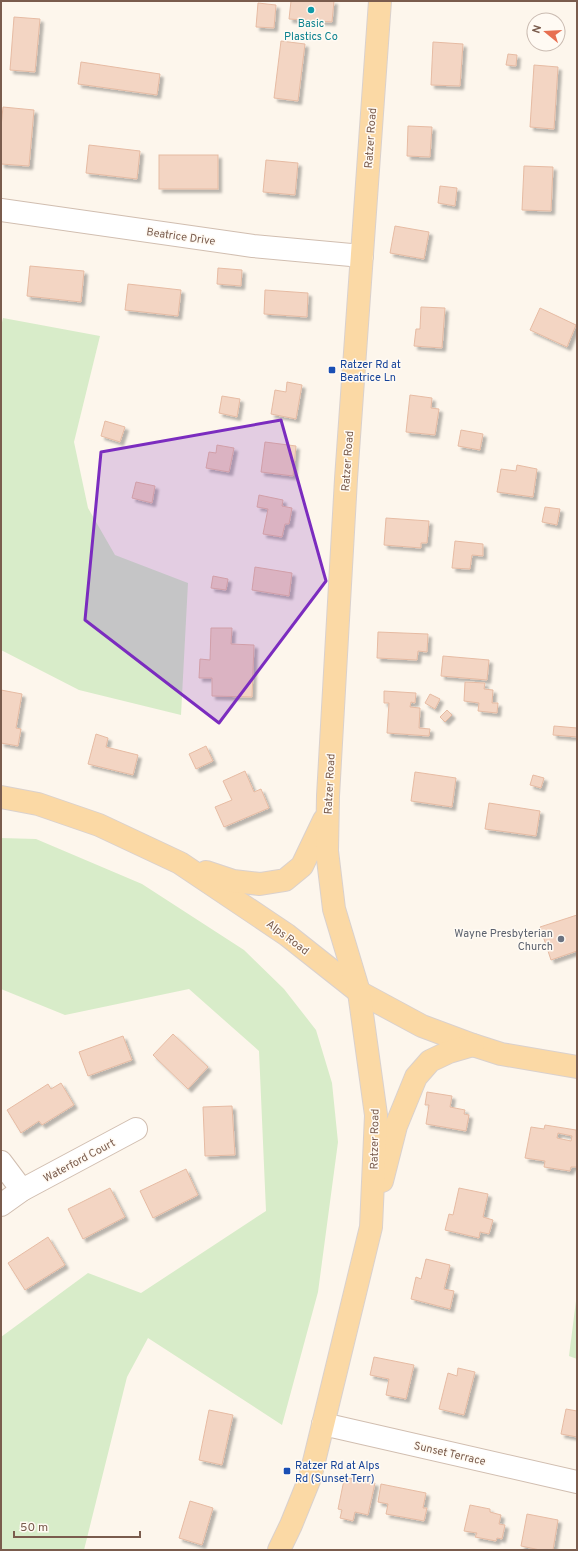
<svg xmlns="http://www.w3.org/2000/svg" width="578" height="1551" viewBox="0 0 578 1551" font-family="Overpass,sans-serif">
<style>
.green{fill:#d8ecc9}
.building{fill:#f3d5c3;stroke:#e6bba3;fill-rule:evenodd;filter:url(#shadow)}
.lines{fill:none;stroke-linecap:round;stroke-linejoin:round}
.minor-casing{stroke:#d1beb0;stroke-width:24}
.major-casing{stroke:#dad1cd;stroke-width:24}
.minor{stroke:#fff;stroke-width:22}
.major{stroke:#fbd9a5;stroke-width:22}
.marked{fill:#7b2cbf;fill-opacity:0.2;stroke:#7b2cbf;stroke-width:3;stroke-linejoin:round}
.culture-dot{fill:#0f9aa8;stroke:#fffaf3;stroke-width:1.5}
.transit-dot{fill:#1a4fb4;stroke:#fffaf3;stroke-width:1.5}
.worship-dot{fill:#6b7280;stroke:#fffaf3;stroke-width:1.5}
.labels{text-anchor:middle;stroke-width:3;stroke-linejoin:round;paint-order:stroke}
.culture-label{font-size:11px;fill:#0d838f;stroke:#fffaf3}
.street-label{font-size:11px;fill:#7a5c4d;stroke:#fffaf3}
.transit-label{font-size:11px;fill:#164399;stroke:#fffaf3;text-anchor:start}
.worship-label{font-size:11px;fill:#5b616d;stroke:#fffaf3;text-anchor:end}
</style>
<defs>
<filter id="shadow"><feDropShadow dx="3.5" dy="3.5" stdDeviation="1" flood-color="#0004"/></filter>
</defs>
<rect width="100%" height="100%" fill="#fdf6ec"/>
<g class="green">
<polygon points="3,318 100,336 74,442 88,508 115,555 188,583 181,715 79,690 1,650 1,327"/>
<polygon points="1,838 36,839 142,884 244,950 284,989 316,1030 332,1083 338,1142 318,1292 282,1425 148,1338 127,1377 84,1550 1,1550 1,1337 88,1273 141,1293 266,1211 259,1051 189,989 65,1015 1,989"/>
<polygon points="577,1293 577,1359 569,1356"/>
</g>
<g class="building">
<polygon points="291,1 334,1 332,22 289,19"/>
<polygon points="258,3 276,5 274,28 256,27"/>
<polygon points="14,17 40,19 35,72 10,70"/>
<polygon points="281,41 305,44 298,101 274,98"/>
<polygon points="433,42 463,44 460,86 431,85"/>
<polygon points="508,54 517,55 516,66 506,65"/>
<polygon points="81,62 160,74 157,95 78,84"/>
<polygon points="534,65 558,67 554,129 530,127"/>
<polygon points="3,107 34,110 29,166 1,164 1,127"/>
<polygon points="408,126 432,127 430,157 407,156"/>
<polygon points="89,145 140,151 137,179 86,173"/>
<rect x="159" y="155" width="59" height="34"/>
<polygon points="266,160 298,163 295,195 263,192"/>
<polygon points="524,166 553,167 551,211 522,210"/>
<polygon points="440,186 457,188 455,206 438,203"/>
<polygon points="395,226 429,232 424,259 390,253"/>
<polygon points="30,266 84,271 81,302 27,296"/>
<polygon points="218,268 242,270 241,286 217,284"/>
<polygon points="128,284 181,290 178,316 125,310"/>
<polygon points="265,290 308,293 307,317 264,314"/>
<polygon points="421,307 445,308 442,348 414,346 416,329 420,329"/>
<polygon points="540,308 576,325 567,347 530,330"/>
<polygon points="287,382 302,385 296,419 271,414 275,390 286,392"/>
<polygon points="410,395 432,398 431,408 439,409 435,435 406,432"/>
<polygon points="222,396 240,399 237,417 219,413"/>
<polygon points="105,421 125,427 120,442 101,436"/>
<polygon points="461,430 483,434 480,450 458,446"/>
<polygon points="265,442 296,446 293,476 261,472"/>
<polygon points="217,445 234,448 229,472 206,468 209,452 216,453"/>
<polygon points="517,465 537,469 533,497 497,492 501,469 516,471"/>
<polygon points="136,482 155,486 152,503 132,498"/>
<polygon points="259,495 283,500 282,506 292,508 289,524 285,524 282,537 263,534 268,509 257,507"/>
<polygon points="545,507 560,509 557,525 542,522"/>
<polygon points="386,518 429,521 427,543 421,543 421,548 384,545"/>
<polygon points="455,541 483,544 483,556 472,555 470,569 452,568"/>
<polygon points="255,567 292,573 289,596 252,590"/>
<polygon points="213,576 228,579 226,590 211,588"/>
<polygon points="211,628 232,628 231,644 254,645 252,697 212,696 212,678 199,678 200,659 210,660"/>
<polygon points="378,632 428,634 427,652 418,651 417,660 377,658"/>
<polygon points="443,656 489,660 487,680 441,676"/>
<polygon points="465,682 485,683 484,689 493,690 492,703 498,703 497,713 478,711 479,703 464,701"/>
<polygon points="1,690 22,694 16,728 21,729 18,746 1,743"/>
<polygon points="384,691 416,693 415,703 411,702 410,707 420,708 419,728 430,729 429,736 387,733 389,703 384,703"/>
<polygon points="430,694 440,699 435,709 425,703"/>
<polygon points="447,710 452,715 445,722 440,717"/>
<polygon points="554,726 577,728 577,737 553,735"/>
<polygon points="96,734 108,738 106,747 138,755 133,775 88,764"/>
<polygon points="206,746 213,761 196,769 189,754"/>
<polygon points="245,771 254,792 261,789 269,808 224,827 215,807 232,800 223,781"/>
<polygon points="415,772 456,778 452,807 411,801"/>
<polygon points="533,775 544,778 541,788 530,785"/>
<polygon points="489,803 540,811 536,836 485,829"/>
<polygon points="577,915 577,951 551,960 540,927"/>
<polygon points="173,1034 208,1067 188,1089 153,1055"/>
<polygon points="123,1036 132,1060 88,1076 79,1052"/>
<polygon points="61,1083 74,1105 42,1125 39,1121 21,1133 7,1110 48,1084 51,1089"/>
<polygon points="427,1092 452,1096 450,1107 465,1110 464,1114 469,1115 466,1131 426,1124 429,1105 425,1105"/>
<polygon points="232,1106 235,1155 205,1156 203,1107"/>
<path d="M545 1125 576 1130 577 1167H571L570 1171 544 1167 545 1161 525 1158 531 1127 544 1129ZM558 1133 572 1136 571 1141 557 1138Z"/>
<polygon points="186,1169 198,1195 153,1218 140,1191"/>
<polygon points="110,1188 125,1217 83,1239 68,1209"/>
<polygon points="459,1188 488,1194 483,1217 493,1220 489,1234 480,1232 479,1238 445,1230 449,1214 453,1215"/>
<polygon points="48,1237 65,1265 25,1290 8,1263"/>
<polygon points="426,1259 450,1265 444,1289 454,1291 450,1309 411,1299 416,1277 421,1279"/>
<polygon points="374,1357 414,1365 406,1399 386,1395 389,1379 370,1375"/>
<polygon points="458,1368 475,1372 464,1415 439,1409 448,1373 457,1376"/>
<polygon points="566,1409 577,1411 577,1437 561,1434"/>
<polygon points="209,1410 233,1415 222,1465 199,1460"/>
<polygon points="349,1478 375,1483 368,1515 355,1512 353,1521 340,1518 342,1510 338,1509 344,1480 348,1481"/>
<polygon points="381,1484 426,1493 423,1508 427,1508 424,1521 386,1514 388,1504 378,1502"/>
<polygon points="190,1501 213,1508 202,1545 179,1538"/>
<polygon points="470,1505 490,1509 490,1512 501,1515 499,1524 505,1525 502,1539 497,1538 496,1541 475,1537 477,1533 464,1531"/>
<polygon points="527,1514 558,1520 553,1550 540,1550 521,1546"/>
</g>
<g class="lines">
<g class="minor-casing">
<g id="minor">
<polyline points="1,210 253,246 362,256"/>
<polyline points="1,1162 22,1190"/>
<polyline points="1,1205 22,1190 136,1129"/>
<polyline points="323,1424 577,1482"/>
</g>
</g>
<g class="major-casing">
<g id="major">
<polyline points="1,797 38,804 99,825 180,863 287,935 359,992 422,1026 473,1045 501,1054 577,1067"/>
<polyline points="206,872 233,881 260,884 285,880 302,866 324,820"/>
<polyline points="382,1181 396,1126 416,1077 430,1061 449,1052 473,1045"/>
<polyline points="279,1550 291,1525 310,1478 371,1227 376,1115 359,992 334,909 327,851 328,796 346,479 380,1"/>
</g>
</g>
<use href="#minor" class="minor"/>
<use href="#major" class="major"/>
</g>
<path class="marked" d="M281 420 326 581 219 723 85 620 101 452Z"/>
<circle class="culture-dot" cx="311" cy="10" r="4"/>
<g class="transit-dot">
<rect x="328" y="366" width="8" height="8" rx="2"/>
<rect x="283" y="1467" width="8" height="8" rx="2"/>
</g>
<circle class="worship-dot" cx="561" cy="939" r="4"/>
<g class="labels">
<g class="culture-label">
<text x="311" y="27">Basic<tspan x="311" dy="13">Plastics Co</tspan></text>
</g>
<g class="street-label">
<text transform="translate(370 138) rotate(-86)" y="4">Ratzer Road</text>
<text transform="translate(181 236) rotate(8)" y="4">Beatrice Drive</text>
<text transform="translate(347 461) rotate(-86)" y="4">Ratzer Road</text>
<text transform="translate(329 784) rotate(-87)" y="4">Ratzer Road</text>
<text transform="translate(288 937) rotate(37)" y="4">Alps Road</text>
<text transform="translate(374 1139) rotate(-89)" y="4">Ratzer Road</text>
<text transform="translate(79 1160) rotate(-28)" y="4">Waterford Court</text>
<text transform="translate(450 1453) rotate(13)" y="4">Sunset Terrace</text>
</g>
<g class="transit-label">
<text x="340" y="368">Ratzer Rd at<tspan x="340" dy="13">Beatrice Ln</tspan></text>
<text x="295" y="1469">Ratzer Rd at Alps<tspan x="295" dy="13">Rd (Sunset Terr)</tspan></text>
</g>
<g class="worship-label">
<text x="553" y="937">Wayne Presbyterian<tspan x="553" dy="13">Church</tspan></text>
</g>
</g>
<rect width="578" height="1551" fill="none" stroke="#7a5c4d" stroke-width="4"/>
<g transform="translate(546 32) rotate(288)"><circle r="19" fill="#fffaf3" stroke="#cabbb1"/>
<path d="M0-3L7 15L0 10L-7 15Z" fill="#e76f51"/>
<text y="-6" font-size="11" font-weight="bold" text-anchor="middle" fill="#7a5c4d">N</text>
</g>
<path d="M14 1531v6h126v-6" fill="none" stroke="#7a5c4d" stroke-width="2"/>
<text x="20" y="1531" font-size="12" fill="#7a5c4d" stroke="#fffaf3" stroke-width="3" paint-order="stroke">50 m</text>
</svg>
